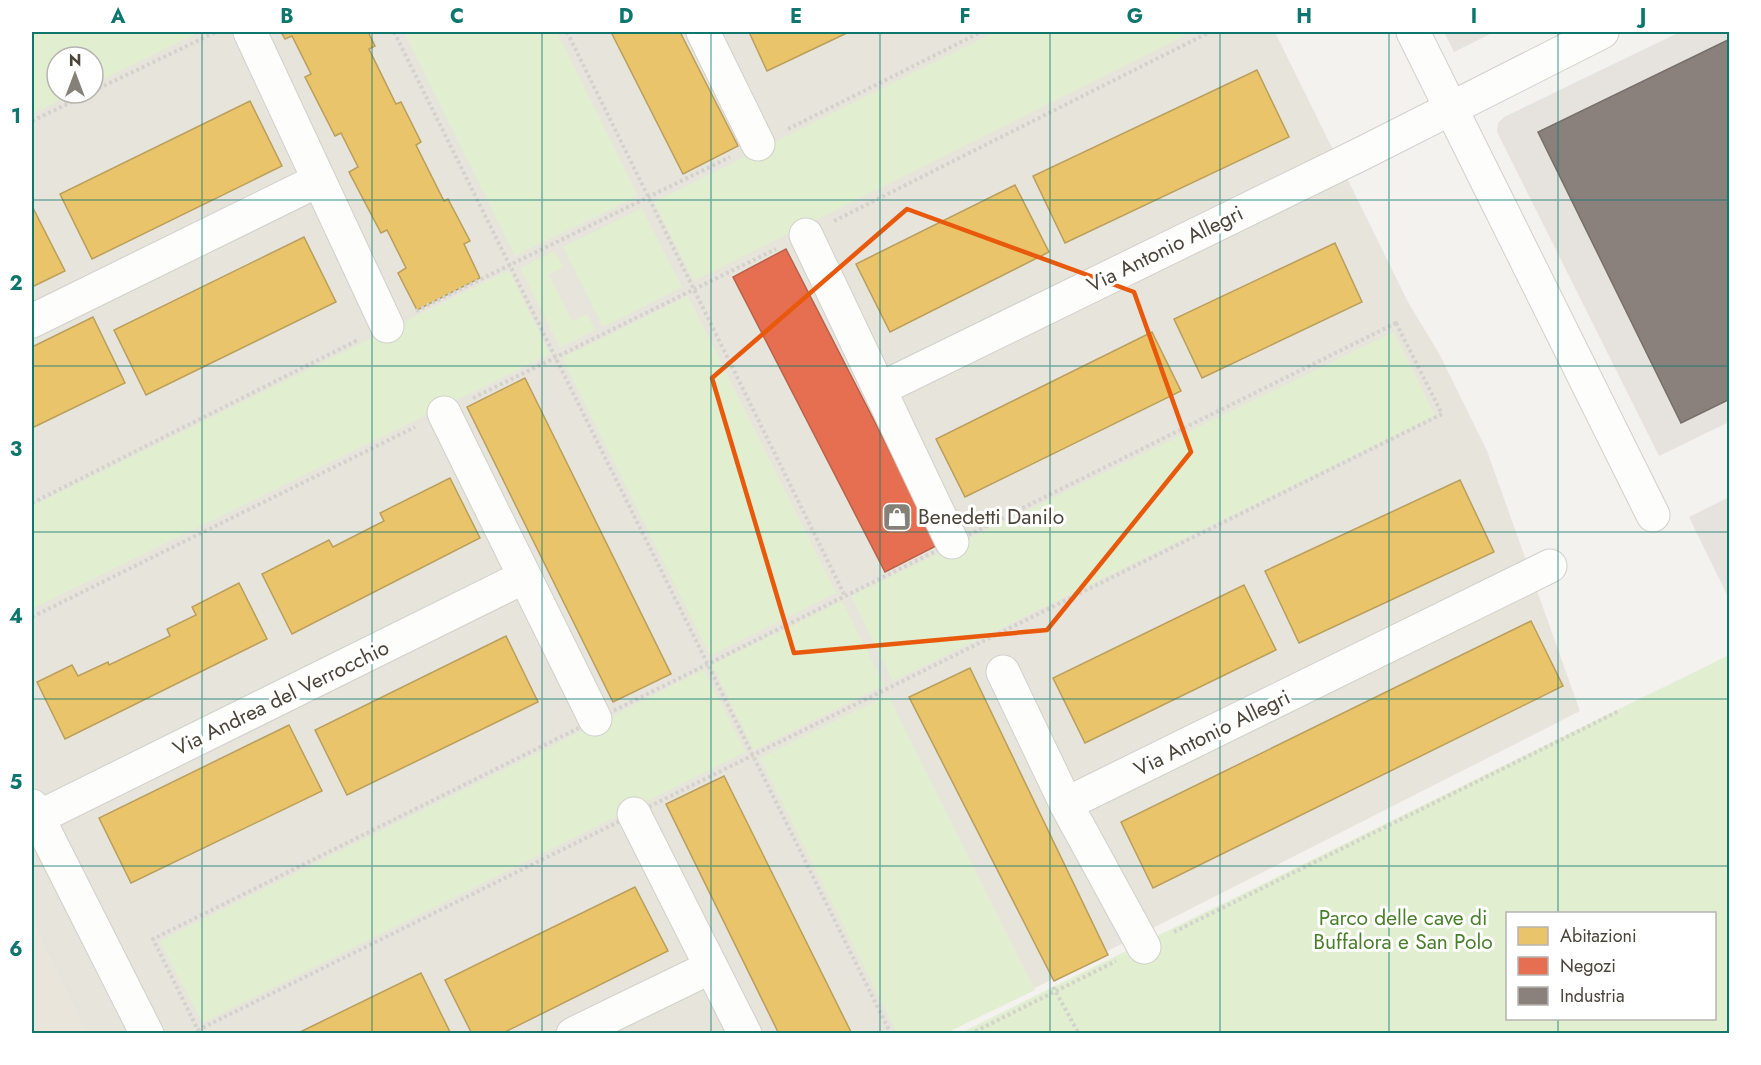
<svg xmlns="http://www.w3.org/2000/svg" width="1761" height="1065" viewBox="0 0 1761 1065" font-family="Jost,sans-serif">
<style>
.residential{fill:#e7e4dc;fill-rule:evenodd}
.industrial{fill:#e6e2de}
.education{fill:#eae5da}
.green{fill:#e1eecf;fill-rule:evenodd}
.homes{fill:#e9c46a;stroke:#ba9e5b;stroke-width:1.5}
.shops{fill:#e76f51;stroke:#b8624a;stroke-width:1.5}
.industry{fill:#8a817c;stroke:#776f68;stroke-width:1.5}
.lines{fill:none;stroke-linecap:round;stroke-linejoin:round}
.minor-casing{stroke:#d2d0cb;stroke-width:35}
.path{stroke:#d3d2cc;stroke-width:4;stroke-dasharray:3 3;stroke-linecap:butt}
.minor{stroke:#fdfdfc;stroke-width:33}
.marked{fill:none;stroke:#e8590c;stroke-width:4.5;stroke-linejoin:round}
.grid{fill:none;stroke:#0f766e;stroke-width:1.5;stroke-opacity:0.55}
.labels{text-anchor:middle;stroke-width:6;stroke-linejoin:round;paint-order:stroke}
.street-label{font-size:21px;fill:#4b4439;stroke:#fff}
.poi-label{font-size:21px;fill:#4b4439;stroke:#fff;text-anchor:start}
.park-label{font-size:21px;fill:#4a7f2a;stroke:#fff}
.neatline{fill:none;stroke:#0f766e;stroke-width:2}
.grid-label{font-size:20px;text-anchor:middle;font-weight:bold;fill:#0f766e}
</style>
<rect width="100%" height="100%" fill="#f4f2ee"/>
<path class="residential" d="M32 32H1275L1408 302 1440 355 1487 451 1580 711 946 1033H86L32 922ZM57 57H93V93H57Z"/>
<g class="industrial">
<polygon points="1444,32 1494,32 1454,52"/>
<polygon points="1680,32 1729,32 1729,422 1659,456 1497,132 1498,123 1504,117"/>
<polygon points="1729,497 1729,599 1689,517"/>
</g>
<polygon class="education" points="32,922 86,1033 32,1033"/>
<g class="green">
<polygon points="32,32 200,32 93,84 93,57 57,57 57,93 75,93 32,114"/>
<polygon points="404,32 557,32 638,196 515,256"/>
<polygon points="995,32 1192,32 694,281 654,202"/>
<polygon points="642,208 682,287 603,327 563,247"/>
<polygon points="555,251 563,267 549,275 572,321 587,314 595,330 560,348 520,268"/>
<polygon points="509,270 550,354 32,609 32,506"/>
<polygon points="688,296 836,593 710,656 562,358"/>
<polygon points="1394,332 1435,416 893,681 851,596"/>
<polygon points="842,601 884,685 754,750 712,665"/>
<path d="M1729 655V1033L959 1034 1053 987ZM1508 914H1714V1018H1508Z"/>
<polygon points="704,670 746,752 202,1023 160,941"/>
<polygon points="888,695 1035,990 946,1033 897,1033 760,758"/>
</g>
<g class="homes">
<polygon points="281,32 368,32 375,46 369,49 396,104 401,102 421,142 416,145 444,201 448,199 470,241 464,244 480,278 417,310 398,273 406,268 387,230 381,233 349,172 358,167 341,133 335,136 305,77 311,74 292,36 285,39"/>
<polygon points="611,32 680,32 738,146 683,174"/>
<polygon points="749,32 849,32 767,71"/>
<polygon points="1257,70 1289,137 1065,243 1033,176"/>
<polygon points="250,101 282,166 92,259 60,194"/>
<polygon points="1015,185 1049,252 890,332 856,264"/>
<polygon points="32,206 65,271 32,287"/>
<polygon points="304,237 336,302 146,395 114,330"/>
<polygon points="1335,243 1362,302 1202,378 1174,319"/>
<polygon points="93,317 125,383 32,428 32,347"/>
<polygon points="1152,332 1181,391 965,497 936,439"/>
<polygon points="525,378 671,674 613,702 467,407"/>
<polygon points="450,478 480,538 292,634 262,574 329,540 333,547 384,521 380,513"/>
<polygon points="1460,480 1494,552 1299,643 1265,571"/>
<polygon points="239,583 267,639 65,739 37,682 72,665 78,676 108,662 109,665 170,636 167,629 196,615 192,607"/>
<polygon points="1244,585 1276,650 1085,743 1053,678"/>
<polygon points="1531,621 1563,686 1153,888 1121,822"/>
<polygon points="506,636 538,702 347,795 315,730"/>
<polygon points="970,668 1108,955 1054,981 909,697"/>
<polygon points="289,725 322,791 131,883 99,818"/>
<polygon points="724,776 852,1034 779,1034 666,804"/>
<polygon points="635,887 668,951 501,1034 472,1034 445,980"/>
<polygon points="421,973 451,1034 296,1034"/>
</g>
<polygon class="shops" points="786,249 938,545 885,572 733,277"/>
<polygon class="industry" points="1730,39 1730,399 1681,423 1538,132"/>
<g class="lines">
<g class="minor-casing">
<g id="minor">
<polyline points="250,32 387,326"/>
<polyline points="703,32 758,144"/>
<polyline points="1413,32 1653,515"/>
<polyline points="806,235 952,542"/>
<polyline points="32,321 319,180"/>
<polyline points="880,389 1363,153 1602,32"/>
<polyline points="444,413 595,719"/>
<polyline points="1003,672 1066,804 1144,947"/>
<polyline points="1066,804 1550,566"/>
<polyline points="32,806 147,1034"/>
<polyline points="634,814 745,1034"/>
<polyline points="37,818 524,577"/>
<polyline points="573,1034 711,967"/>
</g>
</g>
<g class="path">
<polyline points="394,32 891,1034"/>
<polyline points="567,32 845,596"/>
<polyline points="93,91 216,32"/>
<polyline points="32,121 90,93"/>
<polyline points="788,129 981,32"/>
<polyline points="834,221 1210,32"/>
<polyline points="416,311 730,157"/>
<polygon points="1396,323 1442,414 198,1030 153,939"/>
<polyline points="473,398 776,249"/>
<polyline points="32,503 358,340"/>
<polyline points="32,617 415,427"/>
<polyline points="1174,932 1619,711"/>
<polyline points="1053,987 1079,1034"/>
<polyline points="970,1034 1116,961"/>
</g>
<use href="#minor" class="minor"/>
</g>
<path class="marked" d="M907 209 1134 292 1191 452 1047 630 794 653 712 378Z"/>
<path class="grid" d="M202 32V1034M372 32V1034M542 32V1034M711 32V1034M880 32V1034M1050 32V1034M1220 32V1034M1389 32V1034M1558 32V914M32 200H1730M32 366H1730M32 532H1730M32 699H1730M32 866H1730M1558 1018V1034"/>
<defs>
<g id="shop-square" transform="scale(1.5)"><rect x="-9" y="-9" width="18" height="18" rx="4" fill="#868178" stroke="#fff"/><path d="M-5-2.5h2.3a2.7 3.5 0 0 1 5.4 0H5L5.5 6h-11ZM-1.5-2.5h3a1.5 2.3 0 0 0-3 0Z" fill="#fff"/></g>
</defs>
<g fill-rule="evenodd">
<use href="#shop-square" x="897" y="517"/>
</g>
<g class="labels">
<g class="street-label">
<text transform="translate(1165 249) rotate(-26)" y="7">Via Antonio Allegri</text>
<text transform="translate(281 698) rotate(-26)" y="7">Via Andrea del Verrocchio</text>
<text transform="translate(1212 733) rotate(-26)" y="7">Via Antonio Allegri</text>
</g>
<g class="poi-label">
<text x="918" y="524">Benedetti Danilo</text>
</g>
<g class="park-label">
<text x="1403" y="925">Parco delle cave di<tspan x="1403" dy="24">Buffalora e San Polo</tspan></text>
</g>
</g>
<rect width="1761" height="1065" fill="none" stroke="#ffffff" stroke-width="66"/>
<rect x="1506" y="912" width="210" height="108" fill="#ffffff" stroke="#b7b4b0" stroke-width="1.5"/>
<rect x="1518" y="927" width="30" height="18" fill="#e9c46a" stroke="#b7b4b0" stroke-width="1.5"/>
<text x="1560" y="942" font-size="18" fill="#4b4439">Abitazioni</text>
<rect x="1518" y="957" width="30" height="18" fill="#e76f51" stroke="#b7b4b0" stroke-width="1.5"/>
<text x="1560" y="972" font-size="18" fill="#4b4439">Negozi</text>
<rect x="1518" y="987" width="30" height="18" fill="#8a817c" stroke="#b7b4b0" stroke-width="1.5"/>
<text x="1560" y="1002" font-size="18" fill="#4b4439">Industria</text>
<g transform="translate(75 75)"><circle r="28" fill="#ffffff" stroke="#b7b4b0" stroke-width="1.5"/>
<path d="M0-4.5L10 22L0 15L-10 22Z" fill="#868178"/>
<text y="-9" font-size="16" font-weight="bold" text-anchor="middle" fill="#4b4439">N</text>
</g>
<rect x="33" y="33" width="1695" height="999" class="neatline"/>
<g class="grid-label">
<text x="118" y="23">A</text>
<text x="287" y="23">B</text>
<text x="457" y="23">C</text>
<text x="626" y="23">D</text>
<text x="796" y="23">E</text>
<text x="965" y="23">F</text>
<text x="1135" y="23">G</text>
<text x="1304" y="23">H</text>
<text x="1474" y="23">I</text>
<text x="1643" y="23">J</text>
<text x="16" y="123">1</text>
<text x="16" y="290">2</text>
<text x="16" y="456">3</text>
<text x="16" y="623">4</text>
<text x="16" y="789">5</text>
<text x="16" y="956">6</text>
</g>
</svg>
